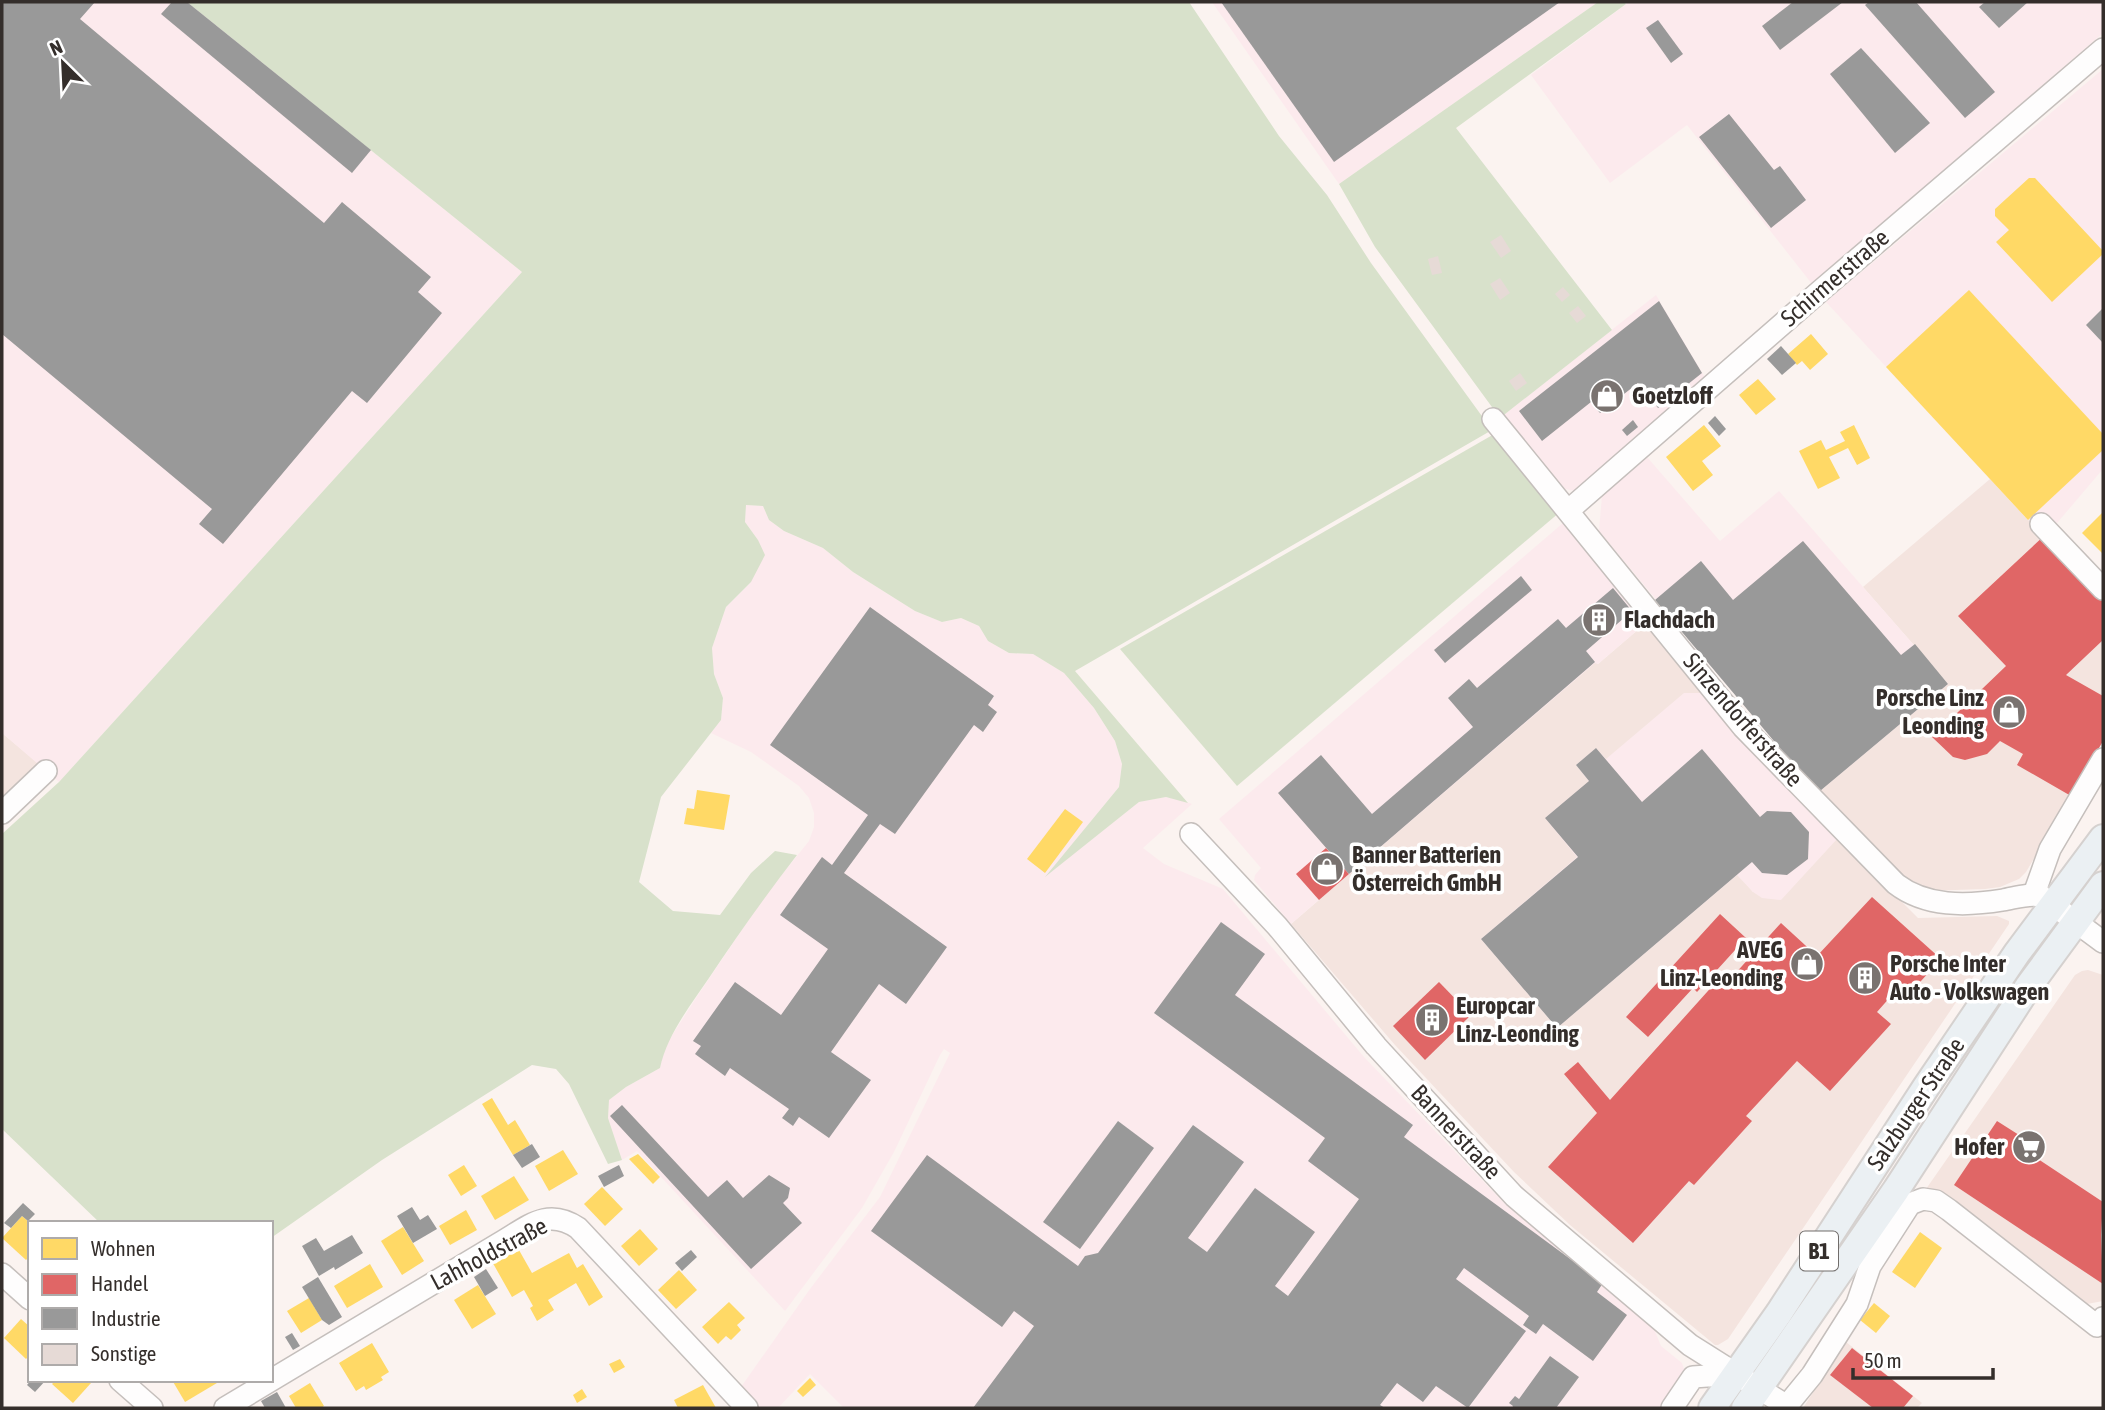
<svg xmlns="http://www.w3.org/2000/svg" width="2105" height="1410" viewBox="0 0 2105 1410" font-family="'Asap Condensed',sans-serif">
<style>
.built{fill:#f4e4df}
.industrial{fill:#fceaed}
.green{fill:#d8e1cb}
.homes{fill:#ffd966}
.shops{fill:#e06666}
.industry{fill:#999}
.building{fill:#e6dad6}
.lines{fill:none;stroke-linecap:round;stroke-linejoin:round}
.minor-casing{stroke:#c5bfbc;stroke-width:24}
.major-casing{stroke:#d5d1cf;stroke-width:30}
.minor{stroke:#fefdfd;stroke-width:21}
.major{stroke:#ebf0f3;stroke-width:26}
.labels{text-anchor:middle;stroke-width:7;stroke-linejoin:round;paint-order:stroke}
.shield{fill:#fff;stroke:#716d6b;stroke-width:2}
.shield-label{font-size:23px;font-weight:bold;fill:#342e2b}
.street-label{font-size:24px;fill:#342e2b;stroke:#fff}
.poi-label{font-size:24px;font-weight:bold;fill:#342e2b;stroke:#fff;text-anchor:start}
</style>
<rect width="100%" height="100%" fill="#fbf3f0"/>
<g class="built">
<polygon points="1990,479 2028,520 2046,534 2103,600 2103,741 2026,872 2019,879 2000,887 1985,889 1925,891 1900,875 1820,791 1948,684 1863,587"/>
<polygon points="1647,622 1702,693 1684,694 1606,760 1576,765 1589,781 1578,857 1481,939 1557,1028 1738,874 1753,892 1838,838 1918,918 1997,916 2009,921 2009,924 1728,1339 1718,1345 1715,1345 1570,1225 1514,1172 1395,1045 1291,924 1595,662 1598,664"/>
<polygon points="2,733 39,764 2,799"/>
<polygon points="2088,970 2103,975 2103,1301 2087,1304 2080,1302 1942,1193 1934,1189 1926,1189 2075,975 2082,971"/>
<polygon points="1846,1342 1922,1403 1917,1408 1803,1408"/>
</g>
<g class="industrial">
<polygon points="2,2 187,2 522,272 59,782 2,733"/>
<polygon points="1212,2 1598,2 1339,184"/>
<polygon points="1629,2 2103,2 2103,33 1812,284 1687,125 1610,183 1531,75"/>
<polygon points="2103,69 2103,469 2057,523 2028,520 1826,302"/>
<polygon points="1656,295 1706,379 1582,486 1575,491 1561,488 1500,418"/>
<polygon points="1647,457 1720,541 1779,491 1948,684 1820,791 1784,753 1599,531 1602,495"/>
<polygon points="746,505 763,506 769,520 784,531 823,548 853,572 915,611 942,622 961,618 979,626 988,641 1009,653 1033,654 1064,673 1094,708 1115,741 1122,764 1119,787 1048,874 1139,802 1166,797 1178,799 1192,804 1143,848 1164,864 1223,889 1364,1057 1507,1206 1652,1324 1661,1346 1682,1363 1684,1369 1659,1408 844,1408 810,1374 778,1408 760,1408 741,1387 810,1289 880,1197 950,1053 944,1049 940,1055 894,1152 862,1208 785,1311 637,1151 622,1160 608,1118 609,1100 626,1087 660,1068 664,1048 696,998 764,897 809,841 814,827 814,813 809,798 799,786 751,752 711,733 721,720 723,698 714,674 712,648 726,607 751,582 758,540 745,522"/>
<polygon points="1563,523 1568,523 1647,622 1598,664 1595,663 1291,924 1254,880 1255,875 1261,868 1219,819"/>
<polygon points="1684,693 1702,693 1743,742 1838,838 1781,900 1762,898 1753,892 1737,875 1557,1028 1481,939 1577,857 1545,818 1589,781 1576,765 1596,748 1606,759"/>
</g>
<g class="green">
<path d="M187 2H1189L1279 136 1327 195 1371 263 1492 430 1075 671 1188 803 1166 797 1139 802 1045 877 1119 787 1122 764 1115 741 1094 708 1064 673 1033 654 1009 653 988 641 979 626 961 618 942 622 915 611 853 572 823 548 784 531 769 520 763 506 746 505 745 522 758 540 765 555 751 582 726 607 712 648 714 674 723 698 721 720 661 797 639 882 673 911 720 915 751 873 775 851 797 855C766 895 737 936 709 978 690 1006 667 1035 660 1068L626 1087 609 1100 608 1118 622 1160 608 1164 569 1084 556 1069 532 1065 382 1160 271 1238V1223H100L2 1129V834L59 782 522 272Z"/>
<polygon points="1598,2 1623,2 1626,4 1456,128 1612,330 1500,418 1375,247 1339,184"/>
<polygon points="1496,433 1560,512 1237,786 1120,649"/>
</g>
<g class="homes">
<polygon points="2029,178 2035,178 2103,251 2103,254 2052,302 1996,242 2009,230 1995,216 1995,209"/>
<polygon points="1969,290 2103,434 2103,450 2028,520 1886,367"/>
<polygon points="1811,334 1828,354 1810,370 1802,361 1797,365 1788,354"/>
<polygon points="1758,379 1776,399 1756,415 1739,395"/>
<polygon points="1704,425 1721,446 1702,461 1713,475 1693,491 1666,457"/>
<polygon points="1854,425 1870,458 1857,465 1848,448 1829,457 1840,478 1818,489 1799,451 1821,440 1826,450 1845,441 1840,432"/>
<polygon points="2103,512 2103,554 2082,533"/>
<polygon points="697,790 730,795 724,830 684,824 687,808 694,809"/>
<polygon points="1065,809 1083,822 1045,873 1027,859"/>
<polygon points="492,1098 508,1125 515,1120 530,1145 513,1155 482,1104"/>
<polygon points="563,1150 578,1174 549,1191 535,1166"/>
<polygon points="638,1154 660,1177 653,1184 629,1159"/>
<polygon points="464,1165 477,1186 461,1196 448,1175"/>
<polygon points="514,1176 529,1200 495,1220 481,1196"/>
<polygon points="602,1187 623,1209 605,1226 584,1204"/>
<polygon points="466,1210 477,1230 450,1245 439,1226"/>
<polygon points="22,1216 30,1223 30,1256 26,1260 2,1238"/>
<polygon points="403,1227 424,1261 402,1275 381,1241"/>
<polygon points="640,1229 658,1249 639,1266 621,1246"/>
<polygon points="1920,1232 1942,1248 1915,1288 1892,1272"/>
<polygon points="515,1243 532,1273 569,1253 577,1268 583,1264 603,1297 589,1306 576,1283 548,1300 554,1310 537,1321 530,1308 533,1306 524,1290 512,1297 490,1258"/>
<polygon points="370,1264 383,1287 347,1308 334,1286"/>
<polygon points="679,1270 697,1290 676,1309 658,1290"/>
<polygon points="478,1285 496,1314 472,1329 454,1300"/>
<polygon points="309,1298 322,1320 301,1333 287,1311"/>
<polygon points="729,1302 745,1318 737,1325 741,1330 731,1340 726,1336 718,1344 702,1327"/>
<polygon points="1874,1303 1890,1316 1876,1333 1860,1320"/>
<polygon points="21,1319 30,1327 30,1355 26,1359 4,1338"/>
<polygon points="372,1343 389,1372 381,1377 383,1380 366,1390 364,1386 356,1391 339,1363"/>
<polygon points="620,1359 625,1367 614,1373 609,1364"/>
<polygon points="810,1378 816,1385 803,1397 797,1391"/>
<polygon points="56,1380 88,1380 91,1383 73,1403 52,1384"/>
<polygon points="172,1380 222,1380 185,1402"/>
<polygon points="310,1383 324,1406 321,1408 296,1408 289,1396"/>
<polygon points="703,1385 716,1408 678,1408 674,1400"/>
<polygon points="582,1389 587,1397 577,1403 573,1395"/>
</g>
<g class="shops">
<polygon points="2046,534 2103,594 2103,640 2066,675 2103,696 2103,741 2071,796 2017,765 2023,754 2000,741 1987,754 1965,760 1953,757 1932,737 2006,666 1958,616"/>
<polygon points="1326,848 1349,874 1319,900 1296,874"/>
<polygon points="1872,897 1941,959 1901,1003 1892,995 1877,1012 1891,1024 1830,1091 1797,1061 1746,1116 1752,1121 1694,1185 1689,1181 1633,1243 1548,1167 1597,1113 1564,1074 1578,1062 1610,1100 1716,982 1723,987 1781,923 1817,956"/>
<polygon points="1720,914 1746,938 1697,992 1693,988 1648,1037 1626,1017"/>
<polygon points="1439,982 1471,1015 1425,1060 1393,1026"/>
<polygon points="1997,1121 2044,1151 2038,1159 2103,1202 2101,1235 2103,1284 1954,1185"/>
<polygon points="1852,1348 1913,1396 1903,1408 1873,1408 1830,1375"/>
</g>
<g class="industry">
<polygon points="2,2 95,2 80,19 324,223 342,202 431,277 418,292 442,313 367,403 352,391 223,544 199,524 212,509 2,334"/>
<polygon points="172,2 187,2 371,150 352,173 161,14"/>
<polygon points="1221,2 1560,2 1334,162"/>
<polygon points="1793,2 1843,2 1780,50 1762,26"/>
<polygon points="1869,2 1916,2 1995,92 1965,118 1865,5"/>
<polygon points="1985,2 2028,2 1999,28 1979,7"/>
<polygon points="1658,20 1683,54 1671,63 1646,28"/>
<polygon points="1861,48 1930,123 1895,153 1830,74"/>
<polygon points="1729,114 1774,170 1780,166 1806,200 1771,228 1699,137"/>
<polygon points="1659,301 1702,373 1658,408 1638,383 1600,413 1591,402 1542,441 1519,411"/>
<polygon points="2103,308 2103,343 2086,325"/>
<polygon points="1781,346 1796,363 1782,375 1767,359"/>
<polygon points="1715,416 1726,429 1719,436 1708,423"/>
<polygon points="1633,420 1638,427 1627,436 1622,430"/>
<polygon points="1803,541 1901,655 1915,644 1948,684 1820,791 1784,753 1655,600 1701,561 1733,600"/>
<polygon points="1521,576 1532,590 1445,663 1434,650"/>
<polygon points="1613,588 1632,611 1586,651 1595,662 1349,874 1278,793 1321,755 1372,814 1473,727 1448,698 1469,679 1477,688 1558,619 1566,628"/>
<polygon points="870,607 994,696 988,705 997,712 983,732 974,725 895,834 880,824 844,873 947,947 906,1004 879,984 831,1052 871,1080 829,1138 799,1117 793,1126 782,1118 789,1109 730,1068 725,1076 695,1054 701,1046 693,1041 735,982 781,1015 828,949 780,915 822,857 832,865 868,815 770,745"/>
<polygon points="1596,748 1642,802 1702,749 1760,817 1767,811 1791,812 1809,832 1808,859 1787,875 1762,873 1752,862 1557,1028 1481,939 1578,857 1545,818 1589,781 1576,765"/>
<polygon points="1221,922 1265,954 1235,995 1413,1125 1404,1137 1603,1283 1597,1292 1627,1315 1593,1361 1543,1324 1536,1334 1523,1325 1529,1316 1464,1268 1456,1279 1526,1331 1468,1408 1436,1386 1423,1402 1397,1383 1380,1405 1385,1408 973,1408 1034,1326 1014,1311 1002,1327 871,1231 927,1155 1078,1266 1085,1256 1098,1253 1193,1125 1244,1162 1188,1238 1207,1252 1255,1188 1315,1232 1275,1286 1288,1296 1359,1199 1308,1161 1325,1138 1154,1013"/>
<polygon points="622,1105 708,1197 727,1180 743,1198 769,1175 790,1188 788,1198 783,1203 802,1223 751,1269 610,1116"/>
<polygon points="1118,1121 1154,1148 1080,1249 1043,1222"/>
<polygon points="532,1144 540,1157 522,1168 513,1155"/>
<polygon points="619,1165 624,1176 604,1187 598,1176"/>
<polygon points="23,1203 35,1214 28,1221 22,1216 11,1228 4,1223"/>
<polygon points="412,1207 420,1220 428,1215 437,1229 413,1243 397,1216"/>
<polygon points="352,1235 363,1253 335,1270 334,1267 319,1276 302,1246 316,1238 324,1251"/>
<polygon points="691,1250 697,1257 682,1271 675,1263"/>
<polygon points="486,1269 498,1288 485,1296 474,1277"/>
<polygon points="318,1277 342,1317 329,1325 322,1320 302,1287"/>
<polygon points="292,1333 300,1346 293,1350 285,1337"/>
<polygon points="1550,1356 1579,1377 1556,1408 1512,1408 1513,1406 1509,1403 1515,1396 1519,1399"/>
<polygon points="31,1380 46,1380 35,1392 27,1385"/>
<polygon points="277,1392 286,1408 265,1408 261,1401"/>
</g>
<g class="building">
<polygon points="1501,235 1511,251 1501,258 1490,242"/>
<polygon points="1438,256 1442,273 1432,275 1428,259"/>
<polygon points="1500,278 1510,293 1500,300 1490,284"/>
<polygon points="1563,287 1570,295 1562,302 1555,294"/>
<polygon points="1578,306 1586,316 1577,323 1569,313"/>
<polygon points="1520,373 1527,383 1516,391 1509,381"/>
</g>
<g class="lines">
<g class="minor-casing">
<g id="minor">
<path d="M1493 419 1743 727 1896 884C1926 907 1966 906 2003 900 2015 898 2029 893 2041 896L2103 942"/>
<polyline points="1569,510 1819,292 2103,49"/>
<polyline points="2041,524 2103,589"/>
<polyline points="2,813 46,771"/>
<polyline points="1191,834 1277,926 1376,1046 1514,1196 1690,1345 1787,1406"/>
<polyline points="2034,894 2050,849 2103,759"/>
<polyline points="2,1274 30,1299"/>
<polyline points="120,1380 152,1408"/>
<path d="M225 1408 500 1243C528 1227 547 1207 578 1228L747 1408"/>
<polyline points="1672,1408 1693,1377 1736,1374"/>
<polyline points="1785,1408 1812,1375 1857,1304 1870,1266 1910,1204 1923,1199 1936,1201 1949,1210 2097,1326 2103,1318"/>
</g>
</g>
<g class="major-casing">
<g id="major">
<polyline points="1712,1408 1779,1313 1926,1087 2017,953 2103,838"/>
<polyline points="1745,1408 1896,1190 2028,987 2103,885"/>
</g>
</g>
<use href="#minor" class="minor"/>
<use href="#major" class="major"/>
</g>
<defs>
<g id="shop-disc" transform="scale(1.75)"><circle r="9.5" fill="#7a7370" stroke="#fff"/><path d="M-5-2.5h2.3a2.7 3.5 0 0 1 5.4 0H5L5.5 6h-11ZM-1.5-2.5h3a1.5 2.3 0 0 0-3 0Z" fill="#fff"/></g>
<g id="building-disc" transform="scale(1.75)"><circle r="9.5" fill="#7a7370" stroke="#fff"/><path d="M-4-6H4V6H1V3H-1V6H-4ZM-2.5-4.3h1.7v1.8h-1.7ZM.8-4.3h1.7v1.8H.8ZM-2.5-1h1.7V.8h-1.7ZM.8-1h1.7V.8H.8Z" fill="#fff"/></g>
<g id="supermarket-disc" transform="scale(1.75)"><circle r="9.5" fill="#7a7370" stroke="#fff"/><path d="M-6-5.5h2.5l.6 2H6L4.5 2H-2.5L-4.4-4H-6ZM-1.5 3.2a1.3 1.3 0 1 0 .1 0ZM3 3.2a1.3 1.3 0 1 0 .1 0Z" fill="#fff"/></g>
</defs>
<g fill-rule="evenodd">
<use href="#shop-disc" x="1607" y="396"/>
<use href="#building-disc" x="1599" y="620"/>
<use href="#shop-disc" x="2009" y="712"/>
<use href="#shop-disc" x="1327" y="869"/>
<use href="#shop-disc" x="1807" y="964"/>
<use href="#building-disc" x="1865" y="978"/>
<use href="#building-disc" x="1432" y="1020"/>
<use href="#supermarket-disc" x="2029" y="1147"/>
</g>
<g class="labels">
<rect class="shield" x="1800" y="1231.5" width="38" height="39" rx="5"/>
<g class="shield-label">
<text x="1819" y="1259">B1</text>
</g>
<g class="street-label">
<text transform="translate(1835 278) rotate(-41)" y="8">Schirmerstraße</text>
<text transform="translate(1743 720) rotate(49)" y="8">Sinzendorferstraße</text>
<text transform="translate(1916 1104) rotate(-56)" y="8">Salzburger Straße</text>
<text transform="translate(1456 1132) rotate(47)" y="8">Bannerstraße</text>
<text transform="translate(489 1254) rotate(-28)" y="8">Lahholdstraße</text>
</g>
<g class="poi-label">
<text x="1632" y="404">Goetzloff</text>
<text x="1624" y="628">Flachdach</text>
<text x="1984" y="706" text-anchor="end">Porsche Linz<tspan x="1984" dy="28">Leonding</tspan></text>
<text x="1352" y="863">Banner Batterien<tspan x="1352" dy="28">Österreich GmbH</tspan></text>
<text x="1783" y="958" text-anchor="end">AVEG<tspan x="1783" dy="28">Linz-Leonding</tspan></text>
<text x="1890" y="972">Porsche Inter<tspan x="1890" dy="28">Auto - Volkswagen</tspan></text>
<text x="1456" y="1014">Europcar<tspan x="1456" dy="28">Linz-Leonding</tspan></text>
<text x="2004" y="1155" text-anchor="end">Hofer</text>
</g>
</g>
<rect width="2105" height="1410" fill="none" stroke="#342e2b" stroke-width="7"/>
<rect x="28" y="1221" width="245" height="161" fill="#ffffff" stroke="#aeabaa" stroke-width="2"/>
<rect x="42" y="1238" width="35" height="21" fill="#ffd966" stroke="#aeabaa" stroke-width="2"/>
<text x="91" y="1256" font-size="21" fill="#342e2b">Wohnen</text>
<rect x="42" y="1274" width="35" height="21" fill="#e06666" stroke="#aeabaa" stroke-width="2"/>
<text x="91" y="1291" font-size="21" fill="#342e2b">Handel</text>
<rect x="42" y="1308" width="35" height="21" fill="#999999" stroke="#aeabaa" stroke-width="2"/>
<text x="91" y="1326" font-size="21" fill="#342e2b">Industrie</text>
<rect x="42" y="1344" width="35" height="21" fill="#e6dad6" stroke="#aeabaa" stroke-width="2"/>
<text x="91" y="1361" font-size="21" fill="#342e2b">Sonstige</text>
<g transform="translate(63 63) rotate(336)" stroke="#ffffff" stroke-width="5" paint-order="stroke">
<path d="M0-5L12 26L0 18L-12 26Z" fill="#342e2b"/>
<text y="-10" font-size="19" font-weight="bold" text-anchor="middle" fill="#342e2b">N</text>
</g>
<path d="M1853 1368v10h140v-10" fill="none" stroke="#342e2b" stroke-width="3.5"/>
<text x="1864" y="1368" font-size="21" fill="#342e2b" stroke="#ffffff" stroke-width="5" paint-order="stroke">50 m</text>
</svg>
